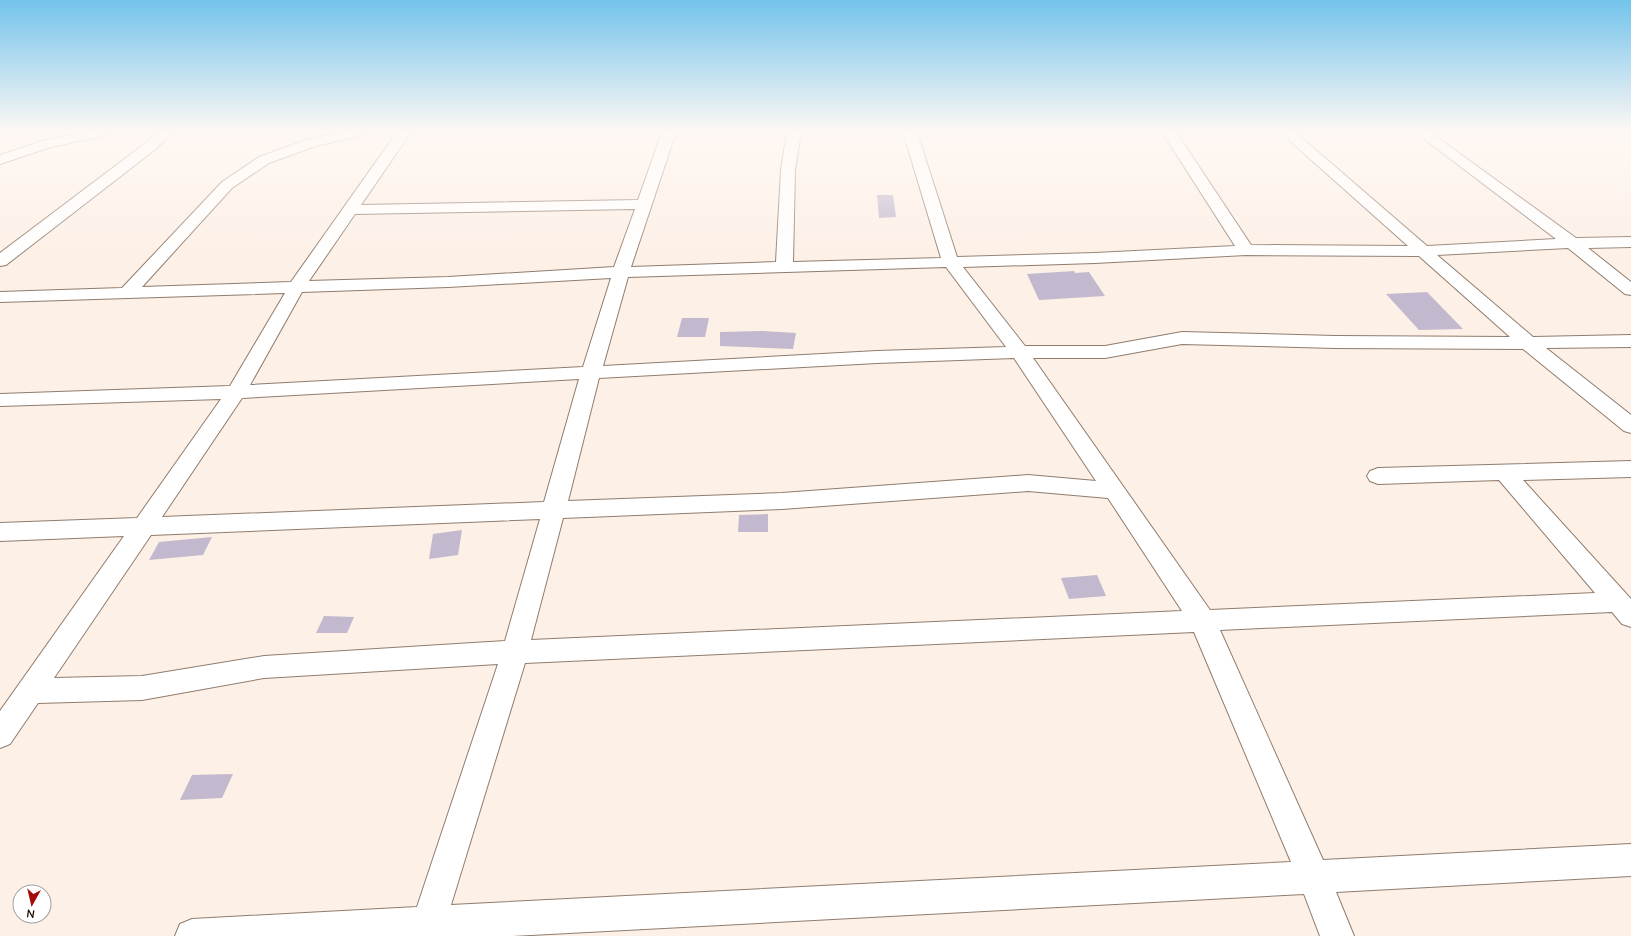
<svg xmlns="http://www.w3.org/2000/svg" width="1631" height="936" viewBox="0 0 1631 936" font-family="'Nunito Sans',sans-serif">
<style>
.building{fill:#c2b9cf}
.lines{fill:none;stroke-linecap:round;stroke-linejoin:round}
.minor-casing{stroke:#907c6d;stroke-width:2}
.minor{fill:#fff;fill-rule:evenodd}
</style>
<rect width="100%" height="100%" fill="#fdf0e6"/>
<g class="building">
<polygon points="877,195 893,195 896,217 879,218"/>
<polygon points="1074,271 1075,273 1089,272 1105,296 1039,300 1027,274"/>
<polygon points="1427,292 1463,329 1419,330 1386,294"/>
<polygon points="682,318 709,318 705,337 677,337"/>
<polygon points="762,331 796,333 793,349 720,346 720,332"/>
<polygon points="768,514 768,532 738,532 739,515"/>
<polygon points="462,530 458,555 429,559 433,534"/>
<polygon points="212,537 203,555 149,560 159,542"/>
<polygon points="1097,575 1106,596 1069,599 1061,578"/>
<polygon points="324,616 354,617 347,633 316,633"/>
<polygon points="233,774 222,798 180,800 192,775"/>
</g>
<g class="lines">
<g class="minor-casing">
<g id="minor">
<polygon points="84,132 109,132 107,135 51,147 0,164 0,155 42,141"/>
<polygon points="158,132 172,132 157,148 6,265 0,266 0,253 147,142"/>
<path d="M340 132H363L361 135 316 146 269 163 232 188 142 287 291 282 397 132H411L361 205 638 200 662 132H676L631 267 776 262 781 170 787 132H801L795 170 793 262 941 258 903 132H917L957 257 1095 253 1235 246 1162 132H1176L1251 245 1408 246 1280 132H1295L1427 246 1556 239 1415 132H1430L1576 238 1631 237V247L1588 248 1631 282V295L1625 294 1568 248 1437 255 1533 337 1631 335V347L1546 348 1631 415V433L1624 431 1523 349 1335 348 1182 344 1105 358H1033L1210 610 1595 593 1499 480 1378 484 1370 481 1367 476 1370 471 1378 468 1631 461V477L1523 480 1631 599V627L1622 624 1612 612 1220 630 1323 860 1631 844V876L1336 892 1354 936H1320L1304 894 512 936H175L180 924 192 919 417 907 498 664 264 678 142 700 38 703 10 744 0 748V711L124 536 0 541V523L137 518 221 399 0 406V394L230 386 285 293 0 302V292L122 288 222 182 259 157 306 140ZM635 209 614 267 448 277 309 281 355 214ZM1246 255 1419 256 1510 337 1335 336 1182 332 1105 346H1025L963 267 1095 263ZM946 267 1006 347 877 351 603 366 628 277ZM611 278 583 367 250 385 302 292 448 287ZM1014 358 1096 481 1028 475 782 493 568 501 599 378 877 363ZM579 379 544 502 162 517 242 398ZM1028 491 1108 498 1182 611 531 640 563 518 782 509ZM540 519 505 641 264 656 142 676 54 678 151 535ZM1194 632 1291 862 451 905 525 663Z"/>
</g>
</g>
<use href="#minor" class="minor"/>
</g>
<linearGradient id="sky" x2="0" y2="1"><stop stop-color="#73c3ec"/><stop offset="0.5" stop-color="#fef8f4"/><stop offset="1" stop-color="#fef8f4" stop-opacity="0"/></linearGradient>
<rect width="1631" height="263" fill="url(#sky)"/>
<g transform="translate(32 904) rotate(188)"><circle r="19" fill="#ffffff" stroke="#a29f9d"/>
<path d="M0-3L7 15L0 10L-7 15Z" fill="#a30c07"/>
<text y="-6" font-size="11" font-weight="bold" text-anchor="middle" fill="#160f09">N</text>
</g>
</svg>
